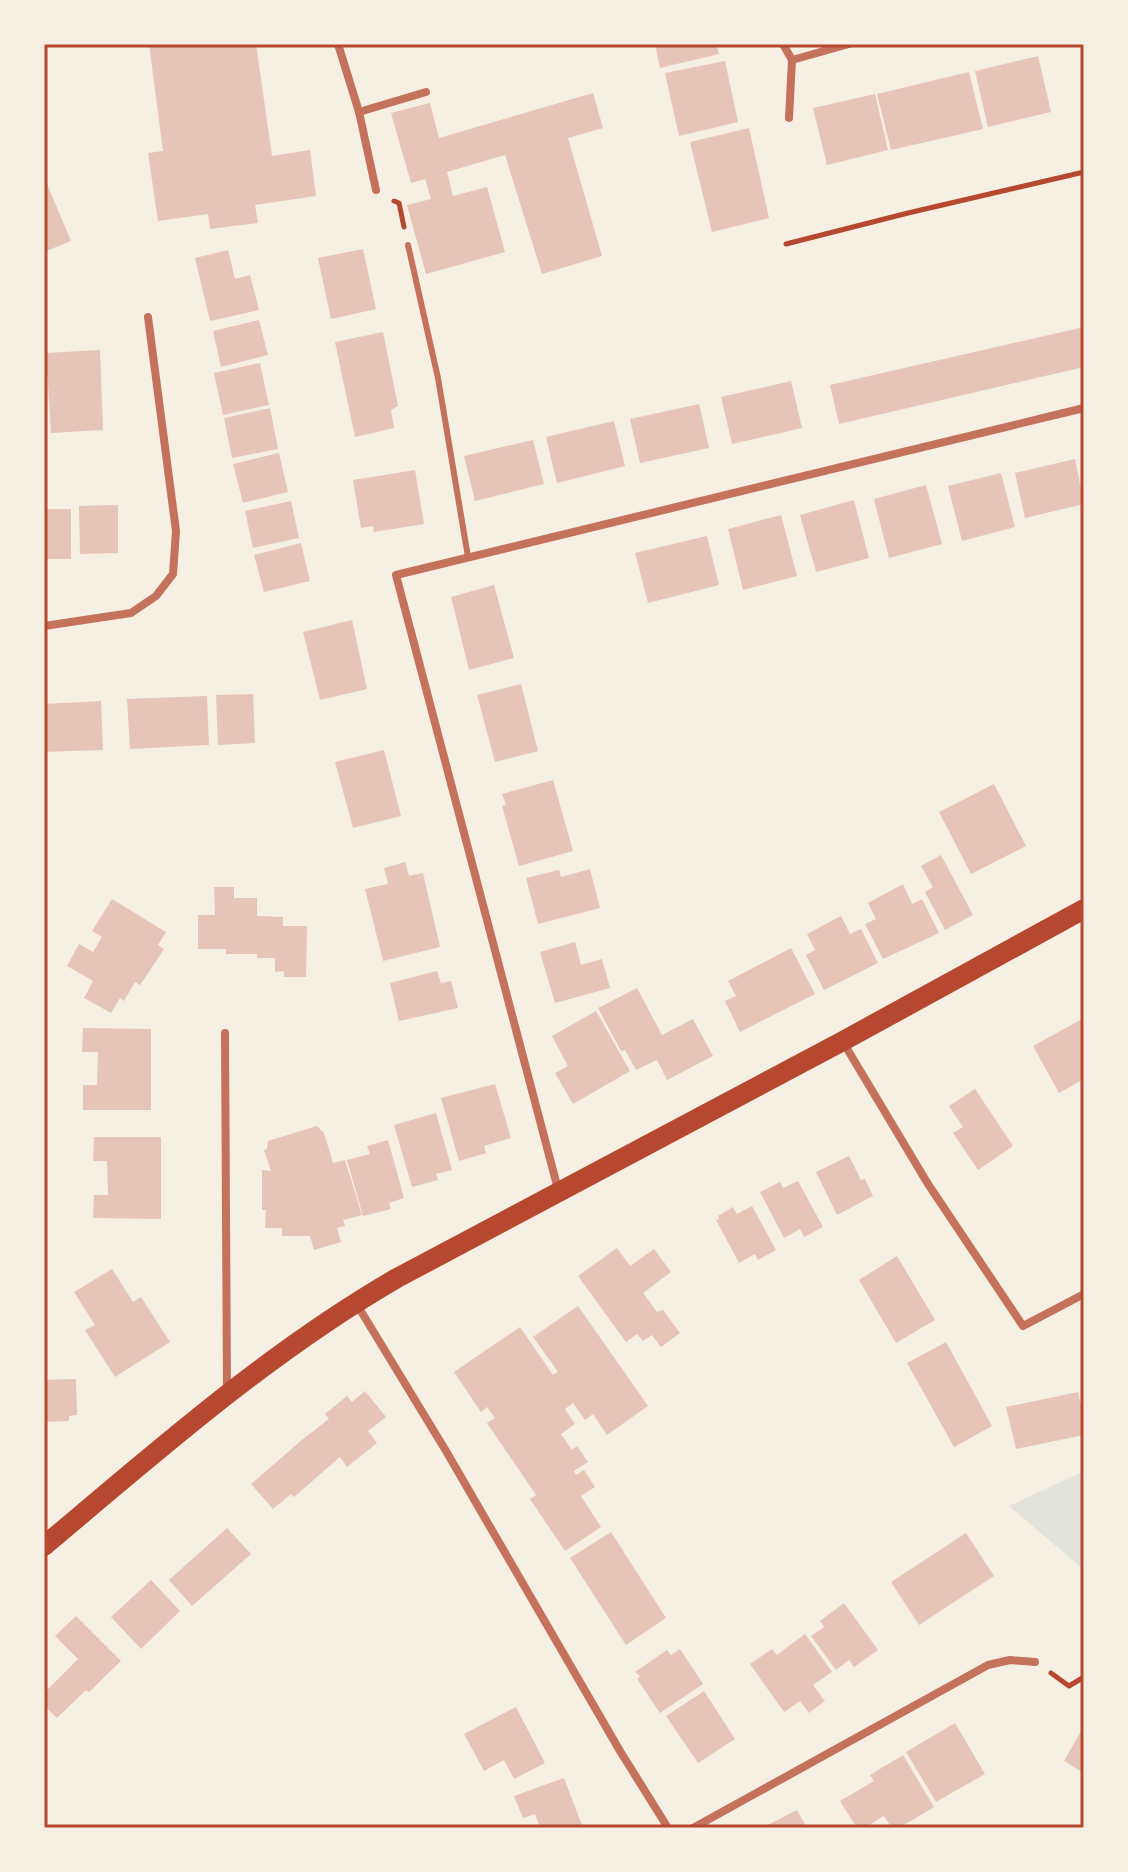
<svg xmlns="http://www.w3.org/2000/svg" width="1128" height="1872" viewBox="0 0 1128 1872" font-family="'Libre Baskerville',serif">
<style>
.green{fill:#e2e4dc}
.building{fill:#e6c5b7}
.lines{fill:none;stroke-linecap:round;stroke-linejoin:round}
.path{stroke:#b5482f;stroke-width:5}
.service{stroke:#c5725c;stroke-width:6}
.minor{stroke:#c5725c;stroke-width:8}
.primary{stroke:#b5482f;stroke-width:20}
.neatline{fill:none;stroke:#b5482f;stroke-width:3}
</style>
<rect width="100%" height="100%" fill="#f6efe4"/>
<polygon class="green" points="1084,1471 1084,1570 1009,1506"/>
<g class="building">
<polygon points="149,44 256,44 272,156 310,150 316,196 255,205 258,223 210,229 208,214 158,221 148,153 163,151"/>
<polygon points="655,44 716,44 719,54 660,68"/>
<polygon points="1038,56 1051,112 988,127 975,71"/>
<polygon points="725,61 738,122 679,136 665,73"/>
<polygon points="969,72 983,129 891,150 877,94"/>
<polygon points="593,93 603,128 568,138 602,256 542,274 505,155 447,172 453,196 487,187 505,252 426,274 407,205 431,199 425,179 411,183 391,113 430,103 439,138"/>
<polygon points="875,94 888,150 827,165 813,108"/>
<polygon points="749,128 769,218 712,232 690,142"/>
<polygon points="44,177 71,241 44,252"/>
<polygon points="363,249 376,309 331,319 318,258"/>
<polygon points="228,250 235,279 250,275 259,310 210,321 195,258"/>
<polygon points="259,320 268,355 221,367 213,331"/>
<polygon points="1084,327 1084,367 839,424 830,385"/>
<polygon points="383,332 398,406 391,410 394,428 355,437 335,342"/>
<polygon points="100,350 103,430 51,433 46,353"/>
<polygon points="260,363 269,405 223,415 214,373"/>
<polygon points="791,381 802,428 732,444 721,397"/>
<polygon points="699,404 709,448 640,463 630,419"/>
<polygon points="270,408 278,449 232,458 224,418"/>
<polygon points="614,421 625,466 557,483 546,437"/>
<polygon points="533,440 544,484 475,501 464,456"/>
<polygon points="279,453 288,492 243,503 233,464"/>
<polygon points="1075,459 1084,504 1025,518 1015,473"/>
<polygon points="415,470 424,524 374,532 373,526 361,528 353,480"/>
<polygon points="1001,473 1015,527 962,541 948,486"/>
<polygon points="926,485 942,544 889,558 874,499"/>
<polygon points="854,500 869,558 816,572 800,515"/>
<polygon points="291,501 299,538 253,548 245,511"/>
<polygon points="118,505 118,553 80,554 79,506"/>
<rect x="44" y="509" width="27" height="50"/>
<polygon points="781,515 797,576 743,590 728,529"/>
<polygon points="707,536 719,585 648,603 635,553"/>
<polygon points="301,543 310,581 264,592 254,555"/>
<polygon points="494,585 514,658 469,670 451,597"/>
<polygon points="352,620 367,689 320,700 303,632"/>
<polygon points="521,684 538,751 495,762 477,695"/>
<polygon points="253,694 255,743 218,745 216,695"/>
<polygon points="207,696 209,745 130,749 127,699"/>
<polygon points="101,701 103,750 44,752 44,704"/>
<polygon points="384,750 401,816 353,828 335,762"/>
<polygon points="553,780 573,851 519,866 502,806 506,805 502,794"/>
<polygon points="994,784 1026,846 971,874 939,812"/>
<polygon points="941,855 973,915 945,930 925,892 933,887 921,866"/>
<polygon points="405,862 409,876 423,873 440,947 383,961 365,889 388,884 384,868"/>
<polygon points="590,869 600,908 538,924 526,878 559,870 561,877"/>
<polygon points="903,884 912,904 922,899 939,933 883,959 865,924 876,919 868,903"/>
<polygon points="214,887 234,887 234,898 257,898 257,916 283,917 283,926 307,926 306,977 284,977 284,971 275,972 275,958 257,958 257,954 226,954 226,949 198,949 198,915 215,915"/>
<polygon points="112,899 166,932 158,945 164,949 149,972 140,985 135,982 124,1001 120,998 111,1013 84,998 93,981 67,966 79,944 93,952 102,937 92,931"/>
<polygon points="841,916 850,934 861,929 878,963 824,990 806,955 815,950 807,934"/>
<polygon points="575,942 581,965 602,959 610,988 555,1003 540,952"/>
<polygon points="791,948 815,994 740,1032 725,1001 736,996 728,981"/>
<polygon points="437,971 441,983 451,981 458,1008 399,1021 390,983"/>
<polygon points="637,988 662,1035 693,1019 713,1056 667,1080 657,1060 636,1070 625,1050 621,1051 598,1008"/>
<polygon points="596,1011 630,1071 573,1104 555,1073 568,1066 552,1036"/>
<polygon points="1084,1018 1084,1079 1059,1093 1033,1046"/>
<polygon points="83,1028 151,1029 151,1110 83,1110 83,1085 97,1085 98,1052 82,1052"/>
<polygon points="495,1084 511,1138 484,1146 486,1153 459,1161 441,1098"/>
<polygon points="975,1089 1013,1146 978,1170 953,1133 963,1127 949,1106"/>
<polygon points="436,1113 452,1170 436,1174 438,1180 412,1187 394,1125"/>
<polygon points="317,1126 324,1133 333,1163 345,1160 362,1215 343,1220 345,1226 337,1228 341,1242 314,1250 310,1236 282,1236 282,1228 265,1228 266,1210 262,1210 262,1170 271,1171 264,1150 267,1149 268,1141"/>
<polygon points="94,1137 161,1137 161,1219 93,1218 94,1195 108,1195 107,1161 93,1161"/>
<polygon points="388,1140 404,1198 389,1203 391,1209 363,1216 347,1160 370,1154 367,1146"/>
<polygon points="849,1156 861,1180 865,1179 873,1196 837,1215 816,1172"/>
<polygon points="798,1181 823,1227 804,1237 800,1229 784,1238 760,1192 780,1182 783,1188"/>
<polygon points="752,1206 776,1250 758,1260 755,1254 739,1263 716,1220 719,1219 718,1216 733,1207 737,1214"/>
<polygon points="617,1248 630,1266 654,1249 671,1272 643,1293 657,1312 663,1310 680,1333 661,1347 652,1335 643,1341 637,1334 626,1342 578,1276"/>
<polygon points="897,1256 935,1320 896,1343 859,1280"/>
<polygon points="112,1269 133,1302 141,1297 170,1342 115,1377 85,1330 95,1325 74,1292"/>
<polygon points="578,1306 648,1406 607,1435 593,1414 585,1420 573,1403 565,1409 575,1424 561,1434 572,1450 577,1446 588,1462 574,1471 576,1475 584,1470 595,1487 581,1496 601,1527 565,1551 530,1499 536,1495 487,1423 495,1418 487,1407 481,1412 454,1372 520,1327 553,1375 558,1372 533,1337"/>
<polygon points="946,1342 992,1426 954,1447 907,1363"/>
<polygon points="76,1379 77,1415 69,1416 69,1421 44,1422 44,1380"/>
<polygon points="365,1391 386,1417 368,1431 377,1443 347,1467 340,1457 294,1497 291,1494 273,1509 251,1484 303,1439 329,1419 325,1414 347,1396 352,1402"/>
<polygon points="1078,1392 1084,1419 1084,1435 1016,1449 1006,1407"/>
<polygon points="227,1528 251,1554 192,1606 169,1580"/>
<polygon points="611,1532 666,1618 626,1645 570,1558"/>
<polygon points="966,1533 994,1576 919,1625 891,1582"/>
<polygon points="151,1580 180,1611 141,1649 111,1617"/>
<polygon points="844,1603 878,1650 854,1667 849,1660 836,1670 811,1636 824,1627 820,1621"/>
<polygon points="76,1616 121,1661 89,1692 86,1690 57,1718 44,1705 44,1693 78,1659 55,1636"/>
<polygon points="805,1634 832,1672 813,1685 825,1701 809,1713 800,1701 784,1712 750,1664 772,1649 777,1655"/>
<polygon points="680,1649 703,1684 660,1713 637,1679 640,1676 635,1672 667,1650 671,1655"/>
<polygon points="704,1691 735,1739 698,1763 666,1716"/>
<polygon points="516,1707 545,1763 514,1779 504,1760 484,1771 464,1734"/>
<polygon points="955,1723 985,1774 936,1802 906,1752"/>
<polygon points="1084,1726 1084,1773 1064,1761"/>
<polygon points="903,1755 934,1807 899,1828 892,1828 884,1816 864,1828 857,1828 840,1801 874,1781 870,1775"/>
<polygon points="564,1778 583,1828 540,1828 535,1814 523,1818 514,1796"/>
<polygon points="797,1810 807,1828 768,1828 766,1826"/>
</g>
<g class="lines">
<g class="path">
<polyline points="394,201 399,203 404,227"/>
<polyline points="786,244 908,213 1084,172"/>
<polyline points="1051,1673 1069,1686 1084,1677"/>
</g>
<polyline class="service" points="408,245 438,378 468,557"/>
<g class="minor">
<polyline points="338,44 359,112 376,190"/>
<polyline points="783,44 792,60"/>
<polyline points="359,112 426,92"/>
<polyline points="789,118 792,60 849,44"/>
<polyline points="44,626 131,613 156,596 173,574 176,531 148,317"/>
<polyline points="225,1033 227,1393"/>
<polyline points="843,1042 928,1184 1023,1326 1084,1294"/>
<polyline points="559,1193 396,575 1084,408"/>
<polyline points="356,1303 446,1451 620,1751 668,1828"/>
<polyline points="693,1828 988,1665 1010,1660 1035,1662"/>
</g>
<path class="primary" d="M44 1546C157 1451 269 1352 397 1278L843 1041 1084 909"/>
</g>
<rect width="1128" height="1872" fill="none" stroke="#f6efe4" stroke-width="92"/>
<rect x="46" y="46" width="1036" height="1780" class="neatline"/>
</svg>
